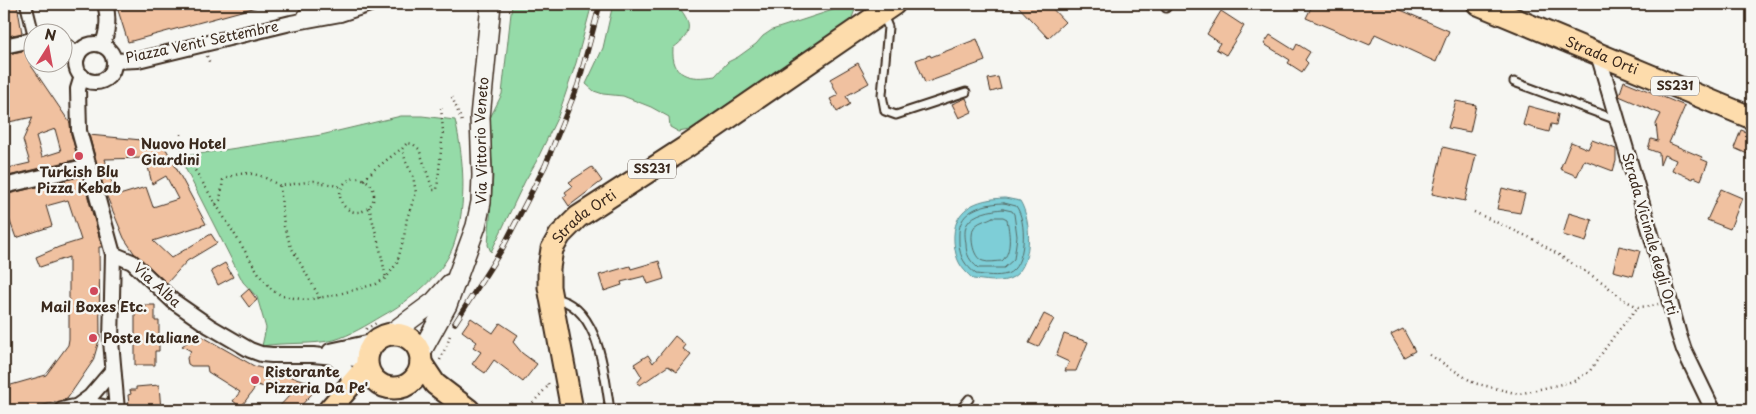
<svg xmlns="http://www.w3.org/2000/svg" width="1756" height="414" viewBox="0 0 1756 414" font-family="'Playpen Sans',sans-serif">
<style>
.green{fill:#95dba8;stroke:#688263}
.water{fill:#7eced7;stroke:#638c8d}
.lines{fill:none;stroke-linecap:round;stroke-linejoin:round}
.shore{stroke:#566c68;stroke-width:1}
.building{fill:#f0c1a0;stroke:#3b2a1e;fill-rule:evenodd}
.service-casing{stroke:#3b2a1e;stroke-width:11}
.pedestrian-casing{stroke:#3b2a1e;stroke-width:14}
.minor-casing{stroke:#3b2a1e;stroke-width:18}
.secondary-casing{stroke:#3b2a1e;stroke-width:22}
.primary-casing{stroke:#3b2a1e;stroke-width:25}
.path{stroke:#3b2a1e;stroke-width:2.5;stroke-dasharray:1 4;stroke-linecap:butt}
.service{stroke:#f6f6f2;stroke-width:7}
.pedestrian{stroke:#f6f6f2;stroke-width:10}
.minor{stroke:#f6f6f2;stroke-width:14}
.secondary{stroke:#f6f6f2;stroke-width:19}
.primary{stroke:#fddcac;stroke-width:21}
.rail-casing{stroke:#3b2a1e;stroke-width:5.5}
.rail{stroke:#f6f6f2;stroke-width:4;stroke-dasharray:11;stroke-linecap:butt}
.poi-dot{fill:#d1495b;stroke:#f6f6f2;stroke-width:2}
.labels{text-anchor:middle;stroke-width:5;stroke-linejoin:round;paint-order:stroke}
.shield{fill:#f6f6f2;stroke:#73675e;stroke-width:1}
.shield-label{font-size:12px;font-weight:bold;fill:#3b2a1e}
.street-label{font-size:14px;fill:#3b2a1e;stroke:#f6f6f2}
.poi-label{font-size:14px;font-weight:bold;fill:#3b2a1e;stroke:#f6f6f2;text-anchor:start}
</style>
<rect width="100%" height="100%" fill="#f6f6f2"/>
<filter id="ink" filterUnits="userSpaceOnUse"><feTurbulence type="fractalNoise" baseFrequency=".02" numOctaves="2"/><feDisplacementMap in="SourceGraphic" scale="10" xChannelSelector="R" yChannelSelector="G"/><feConvolveMatrix kernelMatrix="1 2 1 2 8 2 1 2 1" color-interpolation-filters="sRGB"/></filter>
<g filter="url(#ink)">
<g class="green">
<polygon points="512,4 592,4 576,63 558,116 536,162 525,181 491,252 488,245 493,176 489,126 490,118 502,94"/>
<path d="M613 4H676C692 22 694 33 673 48 671 77 690 80 715 76L728 62 738 57 756 44 763 36 772 30 845 6 855 10 851 20 834 33 689 130 679 132 670 127 669 117 651 107 623 96 603 94 594 91 586 84 603 48Z"/>
<path d="M401 116H422L455 120C464 158 467 204 455 241 446 273 410 301 382 316 367 325 351 335 334 340 310 345 286 342 262 346L266 328 257 297 243 282 178 154 191 155 321 135Z"/>
</g>
<path class="water" d="M1005 198 1020 201C1032 220 1034 270 1009 279 999 283 984 280 973 279 960 267 956 261 954 242 952 209 975 199 1005 198Z"/>
<g class="lines">
<g class="shore">
<path d="M1004 203 1016 206C1027 220 1027 267 1007 274 998 277 985 275 976 274 965 265 960 258 959 244 959 236 958 228 962 221 969 207 991 203 1004 203Z"/>
<path d="M1003 209 1012 211 1014 214 1017 236 1014 259 1004 268H978C970 261 966 255 966 244 965 237 964 230 967 224 973 213 992 210 1003 209Z"/>
<path d="M993 217H1003L1007 219C1009 232 1013 251 1002 261 996 261 988 263 983 261 972 258 969 233 975 226 980 221 988 220 993 217Z"/>
</g>
</g>
<g class="building">
<polygon points="4,4 17,4 22,33 4,37"/>
<polygon points="116,4 255,4 256,7 128,42"/>
<polygon points="1016,4 1048,4 1065,22 1048,38"/>
<polygon points="1313,4 1387,4 1449,31 1436,62 1375,34 1370,45 1306,18"/>
<polygon points="1221,11 1244,26 1226,55 1216,49 1220,43 1207,34"/>
<polygon points="1270,35 1294,50 1297,44 1310,52 1305,60 1308,63 1302,72 1288,63 1290,60 1264,44"/>
<polygon points="977,39 985,61 925,83 916,60 930,55 931,57"/>
<path d="M27 50 30 64 70 123 71 133 78 159 4 177V169L30 163 23 140 33 117 4 123V55ZM55 129 61 151 42 157 36 136Z"/>
<polygon points="858,63 869,83 846,96 850,104 837,112 830,99 838,95 830,79"/>
<polygon points="998,77 1001,89 991,92 988,79"/>
<polygon points="1624,81 1685,106 1669,143 1702,157 1701,159 1708,162 1701,180 1694,177 1693,179 1672,170 1676,160 1664,155 1660,165 1659,153 1648,149 1651,139 1658,141 1656,124 1661,114 1619,96"/>
<polygon points="966,98 972,112 959,118 952,104"/>
<polygon points="1456,101 1476,105 1470,132 1448,128"/>
<polygon points="1528,106 1558,114 1556,125 1551,124 1549,132 1523,125"/>
<polygon points="1741,130 1752,134 1752,156 1734,148"/>
<path d="M89 135 152 141 166 149 206 224 153 241 171 258 211 234 217 243 187 261 167 283 134 253 124 238 105 192ZM146 158 152 184 166 176 178 199 153 207 146 187 116 196 105 159Z"/>
<polygon points="1592,140 1616,149 1616,161 1613,171 1584,160 1577,176 1560,169 1571,142 1588,149"/>
<polygon points="1443,147 1476,155 1465,201 1432,194"/>
<polygon points="592,167 602,181 569,206 563,197 567,195 565,192 573,186 569,182"/>
<polygon points="82,176 102,247 99,247 100,337 93,361 67,399 25,410 4,410 4,387 46,375 68,345 69,339 69,257 40,267 36,257 59,247 81,240 68,200 46,206 52,226 16,238 7,213 4,214 4,195"/>
<polygon points="1502,188 1525,194 1520,213 1497,209"/>
<polygon points="1721,189 1742,198 1730,229 1707,220"/>
<polygon points="1569,213 1592,220 1586,242 1563,235"/>
<polygon points="1619,246 1640,251 1633,276 1613,271"/>
<polygon points="659,261 664,279 648,284 645,276 621,282 622,285 604,291 599,275 630,266 631,269"/>
<polygon points="225,263 233,277 218,285 211,271"/>
<polygon points="249,289 257,300 249,307 241,296"/>
<polygon points="135,305 155,305 155,321 159,321 159,351 155,351 155,365 135,365"/>
<polygon points="1044,314 1054,319 1038,347 1029,343"/>
<polygon points="471,318 493,333 500,323 518,335 513,342 522,353 537,364 523,382 494,360 485,373 472,364 481,352 473,347 477,342 462,331"/>
<polygon points="1403,329 1415,351 1404,357 1391,335"/>
<polygon points="198,334 254,366 320,385 297,410 276,410 291,394 257,385 241,407 233,401 240,392 208,372 207,366 191,366 188,364 187,358 191,351 182,346"/>
<polygon points="1064,334 1088,342 1076,371 1065,371 1069,362 1056,356"/>
<polygon points="675,336 686,345 683,349 691,355 677,372 668,366 640,385 637,383 642,377 634,364 648,355 653,363"/>
<polygon points="159,385 161,410 132,410 132,404 129,405 128,395 131,394 130,390 136,390 136,387"/>
</g>
<g class="lines">
<g class="service-casing">
<g id="service">
<polyline points="1166,8 1169,4"/>
<polyline points="883,15 888,27 882,95 885,111 896,115 966,92"/>
<polyline points="1514,82 1617,120"/>
<path d="M553 298C600 305 604 374 610 410"/>
<polyline points="960,410 969,399"/>
</g>
</g>
<g class="pedestrian-casing">
<polyline id="pedestrian" points="26,4 33,32"/>
</g>
<g class="minor-casing">
<g id="minor">
<polyline points="305,16 329,4"/>
<polyline points="62,44 78,55"/>
<circle cx="95" cy="63" r="19"/>
<path d="M102 45C108 33 109 17 105 4"/>
<polyline points="4,46 32,40"/>
<polyline points="1598,54 1653,241 1679,335 1684,350 1713,410"/>
<polyline points="114,61 138,60 291,23 340,14 370,4"/>
<polyline points="82,76 78,89 79,131 113,254 111,341 117,410"/>
<polyline points="4,186 88,166"/>
<polyline points="113,254 132,262 173,301 209,326 250,350 261,354 272,355 313,355 367,360"/>
<polyline points="330,351 376,341"/>
<path d="M331 356C342 364 348 370 350 384"/>
<polyline points="79,405 90,397 113,370"/>
<path d="M62 410C80 405 95 403 113 410"/>
</g>
</g>
<g class="secondary-casing">
<g id="secondary">
<polyline points="389,335 434,302 450,284"/>
<path id="s1" d="M420 354 447 305 476 226 481 202 482 175 480 117 491 4"/>
</g>
</g>
<g class="primary-casing">
<g id="primary">
<path id="s2" d="M1478 4 1752 118"/>
<circle cx="394" cy="361" r="27"/>
<polyline points="421,363 435,384 469,410"/>
<polyline points="329,410 367,366"/>
<path id="s3" d="M572 410 549 287V268L552 249 560 235 578 217 686 147 894 4"/>
</g>
</g>
<g class="path">
<polyline points="207,56 210,64"/>
<polyline points="452,97 463,124"/>
<polyline points="181,134 182,148 185,154 261,277 273,291 283,296 306,300 335,295 376,284 386,278 397,263 404,237 407,218 416,193 413,176 406,162 402,149 407,143 413,144 419,149 433,190 437,190 443,131 441,107"/>
<circle cx="357" cy="195" r="17"/>
<polyline points="364,180 375,169 401,149"/>
<path d="M216 204 220 200 223 180C245 168 261 174 280 186"/>
<polyline points="369,207 380,249 386,278"/>
<polyline points="1474,212 1535,240 1602,282 1624,300 1638,307 1652,306 1658,304"/>
<polyline points="320,298 291,247 284,226 280,186 314,181 342,187"/>
<polyline points="366,329 378,322"/>
<polyline points="1430,355 1474,383 1519,394 1574,381 1589,372 1614,336 1638,307"/>
<polyline points="440,360 448,342 450,335"/>
<polyline points="526,410 549,385 548,383"/>
</g>
<use href="#service" class="service"/>
<use href="#pedestrian" class="pedestrian"/>
<use href="#minor" class="minor"/>
<use href="#secondary" class="secondary"/>
<use href="#primary" class="primary"/>
<g class="rail-casing">
<polyline id="rail" points="455,323 502,249 545,166 578,85 600,4"/>
</g>
<use href="#rail" class="rail"/>
</g>
</g>
<g class="poi-dot">
<circle cx="131" cy="152" r="5"/>
<circle cx="79" cy="156" r="5"/>
<circle cx="94" cy="291" r="5"/>
<circle cx="93" cy="338" r="5"/>
<circle cx="255" cy="380" r="5"/>
</g>
<g class="labels">
<g class="shield">
<rect x="1651" y="76.5" width="48" height="19" rx="4"/>
<rect x="628" y="159.5" width="48" height="19" rx="4"/>
</g>
<g class="shield-label">
<text x="1675" y="90">SS231</text>
<text x="652" y="173">SS231</text>
</g>
<g class="street-label">
<text transform="translate(202 42) rotate(-12)" y="5">Piazza Venti Settembre</text>
<text dy="5" stroke="none"><textPath href="#s2" startOffset="134">Strada Orti</textPath></text>
<text dy="5" stroke="none"><textPath href="#s1" startOffset="226">Via Vittorio Veneto</textPath></text>
<text dy="5" stroke="none"><textPath href="#s3" startOffset="210">Strada Orti</textPath></text>
<text transform="translate(1650 234) rotate(74)" y="5">Strada Vicinale degli Orti</text>
<text transform="translate(157 285) rotate(42)" y="5">Via Alba</text>
</g>
<g class="poi-label">
<text x="141" y="149">Nuovo Hotel<tspan x="141" dy="16">Giardini</tspan></text>
<text x="79" y="177" text-anchor="middle">Turkish Blu<tspan x="79" dy="16">Pizza Kebab</tspan></text>
<text x="94" y="312" text-anchor="middle">Mail Boxes Etc.</text>
<text x="103" y="343">Poste Italiane</text>
<text x="265" y="377">Ristorante<tspan x="265" dy="16">Pizzeria Da Pe'</tspan></text>
</g>
</g>
<rect width="1756" height="414" fill="none" stroke="#f6f6f2" stroke-width="20"/>
<rect x="10" y="10" width="1736" height="394" fill="none" stroke="#3b2a1e" stroke-width="2" filter="url(#ink)"/>
<g transform="translate(48 48) rotate(11)"><circle r="24" fill="#f6f6f2" stroke="#aba49d"/>
<path d="M0-4L9 19L0 12L-9 19Z" fill="#d1495b"/>
<text y="-8" font-size="14" font-weight="bold" text-anchor="middle" fill="#3b2a1e">N</text>
</g>
</svg>
